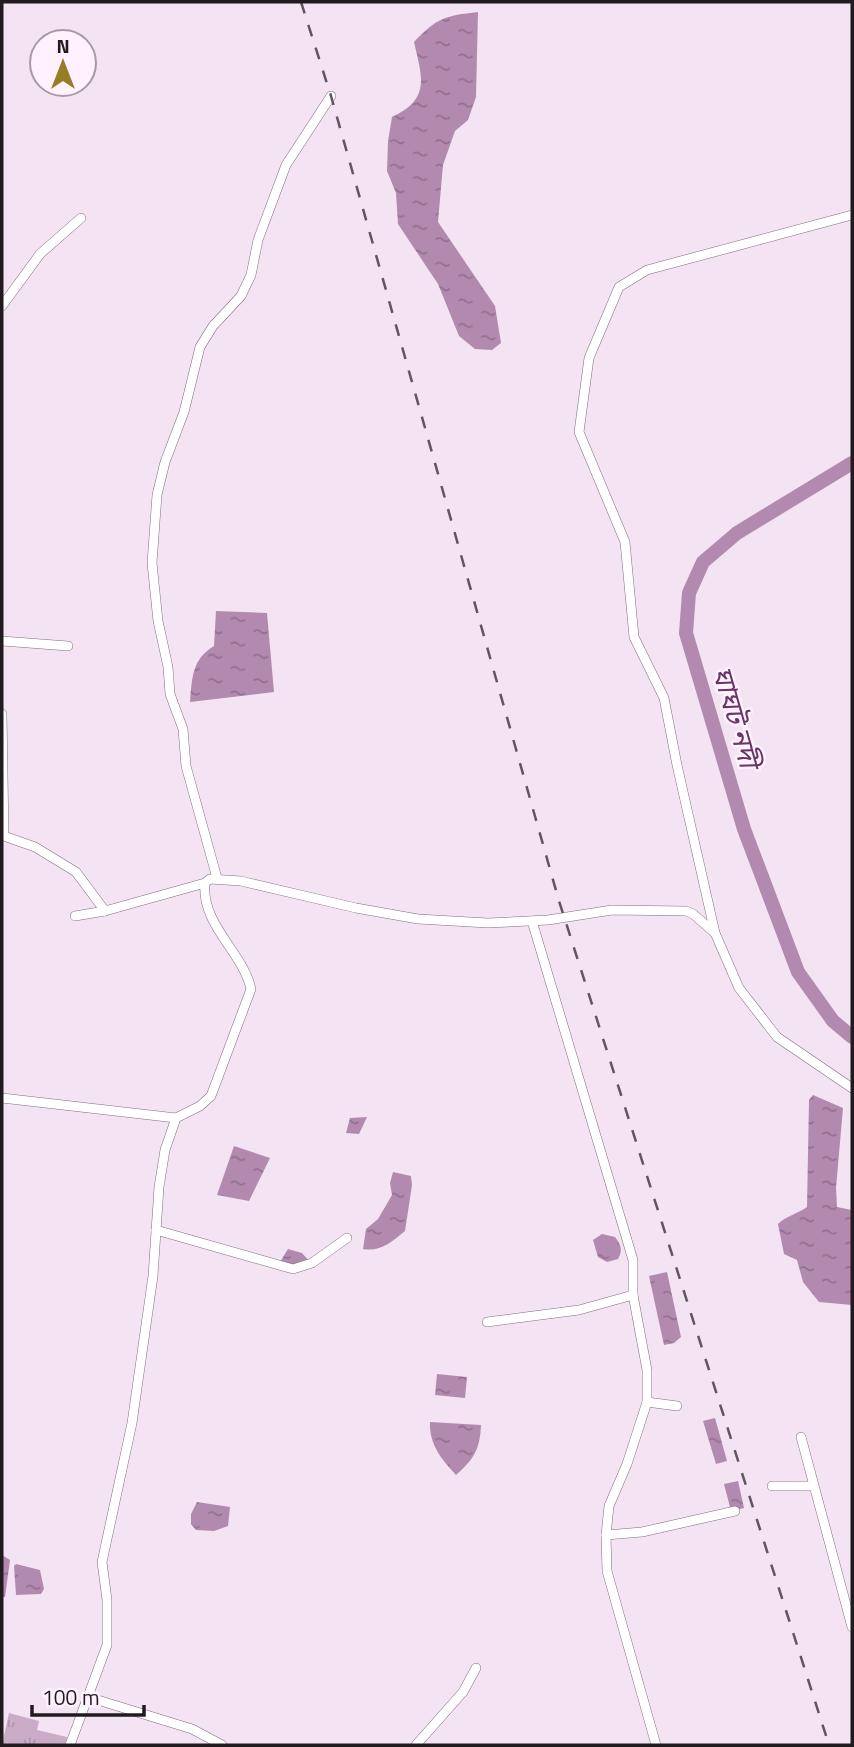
<svg xmlns="http://www.w3.org/2000/svg" width="854" height="1747" viewBox="0 0 854 1747" font-family="'Titillium Web','Noto Sans Bengali',sans-serif">
<style>
.park{fill:url(#park-tufts)}
.water{fill:url(#water-ripples)}
.lines{fill:none;stroke-linecap:round;stroke-linejoin:round}
.river{stroke:#b38aaf;stroke-width:14}
.street-casing{stroke:#7e707d;stroke-width:10}
.street{stroke:#fff;stroke-width:9}
.rail{stroke:#5f565e;stroke-width:2.5;stroke-dasharray:12 12;stroke-linecap:butt}
.labels{text-anchor:middle;stroke-width:5;stroke-linejoin:round;paint-order:stroke}
.water-label{font-size:28px;font-style:italic;fill:#693566;stroke:#fff1fd}
</style>
<defs>
<pattern id="park-tufts" width="24" height="20" patternUnits="userSpaceOnUse" patternTransform="scale(1.75)"><rect width="24" height="20" fill="#cbacc8"/><path d="M3 7l-1-3M5 7V3M7 7l1-3M15 17l-1-3M17 17v-4M19 17l1-3" fill="none" stroke="#ae93ac"/></pattern>
<pattern id="water-ripples" width="26" height="14" patternUnits="userSpaceOnUse" patternTransform="scale(1.75)"><rect width="26" height="14" fill="#b38aaf"/><path d="M2 4q2-2 4 0t4 0M15 11q2-2 4 0t4 0" fill="none" stroke="#91708e"/></pattern>
</defs>
<rect width="100%" height="100%" fill="#f4e3f2"/>
<polygon class="park" points="9,1713 39,1721 37,1730 67,1737 65,1745 2,1745"/>
<g class="water">
<path d="M478 12 476 97 468 120 455 131 443 165 438 222 495 306 501 343 492 350 475 349 459 336 438 284 398 224 396 193 387 171 388 141 392 117C431 99 422 77 414 42 438 17 445 16 478 12Z"/>
<path d="M216 611 267 613 274 692 190 702C192 678 192 659 214 646Z"/>
<path d="M813 1095 843 1108 836 1188 837 1207 852 1210V1305L819 1302 803 1282 797 1260 784 1254 778 1224C786 1216 797 1214 807 1207L809 1100Z"/>
<polygon points="367,1117 359,1134 346,1133 350,1118"/>
<polygon points="234,1146 270,1158 249,1201 217,1195"/>
<path d="M393 1172 411 1176 412 1185 405 1231C392 1242 380 1252 363 1249L366 1229 378 1219 392 1195 390 1183Z"/>
<path d="M602 1234 615 1237C621 1245 623 1250 618 1259L607 1262 598 1257 593 1240Z"/>
<polygon points="288,1249 302,1253 309,1261 306,1269 288,1269 280,1262"/>
<polygon points="667,1272 681,1337 674,1343 664,1345 649,1276"/>
<polygon points="437,1374 467,1377 465,1398 435,1395"/>
<polygon points="715,1418 727,1461 716,1464 703,1421"/>
<path d="M430 1422 481 1425C480 1449 474 1459 456 1475 441 1459 429 1444 430 1422Z"/>
<polygon points="738,1481 744,1508 731,1511 724,1484"/>
<polygon points="197,1502 230,1507 228,1526 214,1531 196,1530 191,1524 191,1514"/>
<polygon points="2,1555 10,1560 5,1597 2,1597"/>
<polygon points="16,1564 40,1570 44,1589 41,1594 16,1595 14,1566"/>
</g>
<g class="lines">
<polyline class="river" points="852,463 737,533 703,562 689,593 686,633 744,829 798,972 833,1021 852,1037"/>
<g class="street-casing">
<g id="street">
<polyline points="852,215 647,270 619,287 589,358 579,432 625,542 634,637 664,698 677,765 715,933 739,988 777,1037 852,1088"/>
<polyline points="2,306 40,254 81,218"/>
<polyline points="2,641 68,646"/>
<polyline points="2,714 4,836 35,847 76,872 105,911 205,883"/>
<polyline points="217,878 186,766 183,729 170,694 168,667 158,621 152,563 157,495 165,462 184,412 200,347 213,326 241,296 251,275 258,240 286,165 331,96"/>
<polyline points="75,916 105,911"/>
<polyline points="532,921 633,1260 633,1295 647,1370 647,1402 627,1464 609,1506 606,1535 607,1571 656,1745"/>
<polyline points="2,1098 176,1118"/>
<polyline points="156,1230 293,1269 312,1263 347,1238"/>
<polyline points="487,1322 579,1310 633,1295"/>
<polyline points="647,1402 677,1406"/>
<polyline points="801,1437 852,1627"/>
<polyline points="772,1486 813,1486"/>
<polyline points="606,1535 642,1532 735,1511"/>
<polyline points="88,1697 192,1729 222,1745"/>
<path d="M70 1745 107 1645V1600L102 1562 132 1423 153 1276 159 1187 165 1150 176 1118 200 1106 211 1096 251 989C243 952 201 925 205 883L210 879 241 881 356 908 418 919 488 923 548 920 612 910 686 911 693 914 715 933"/>
<polyline points="416,1745 463,1692 476,1668"/>
</g>
</g>
<use href="#street" class="street"/>
<polyline class="rail" points="301,2 331,96 559,901 829,1745"/>
</g>
<g class="labels">
<g class="water-label">
<text transform="translate(736 717) rotate(74)" y="10">ঘাঘট নদী</text>
</g>
</g>
<rect width="854" height="1747" fill="none" stroke="#211b20" stroke-width="7"/>
<g transform="translate(63 63)"><circle r="33" fill="#fff1fd" stroke="#a69ba5" stroke-width="2"/>
<path d="M0-5L12 26L0 18L-12 26Z" fill="#977d25"/>
<text y="-10" font-size="19" font-weight="bold" text-anchor="middle" fill="#211b20">N</text>
</g>
<path d="M32 1705v10h112v-10" fill="none" stroke="#211b20" stroke-width="3.5"/>
<text x="42" y="1705" font-size="21" fill="#211b20" stroke="#fff1fd" stroke-width="5" paint-order="stroke">100 m</text>
</svg>
